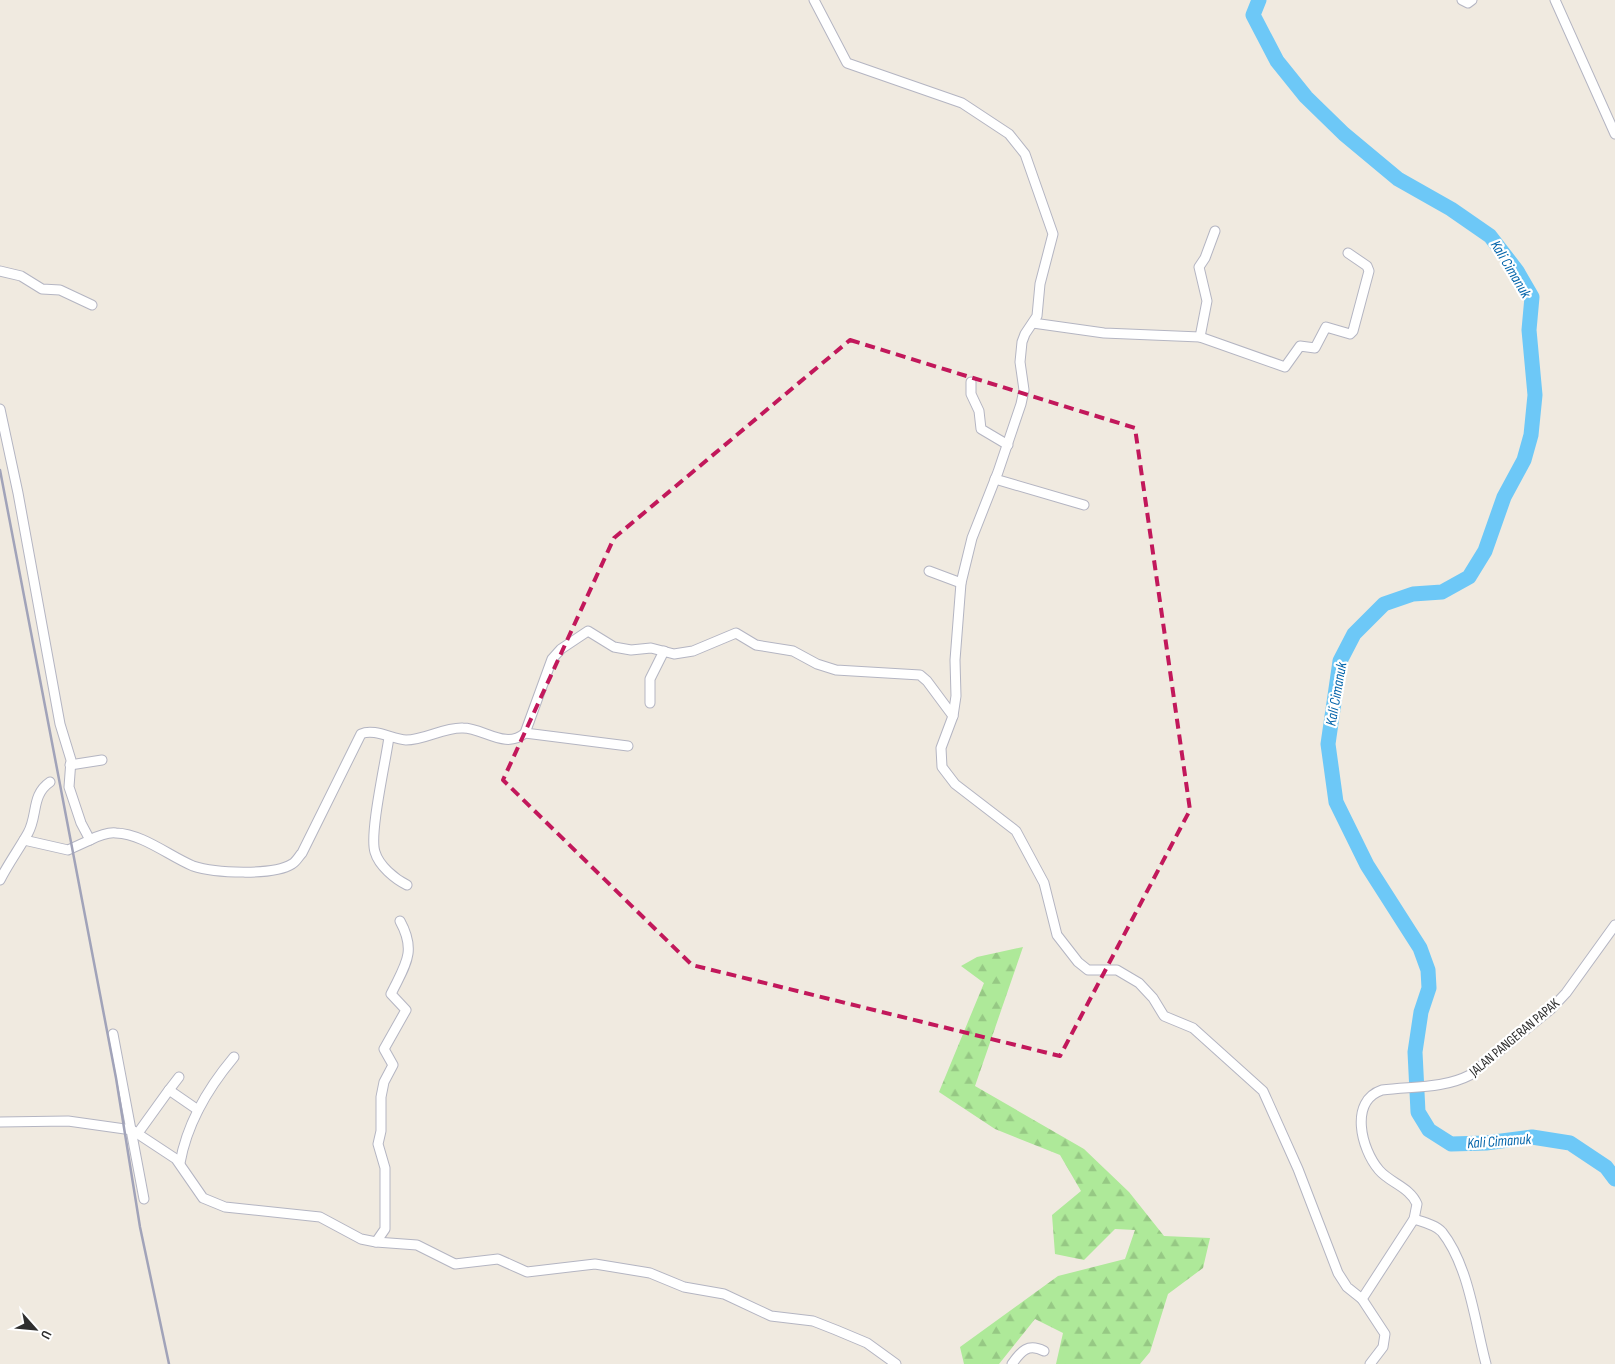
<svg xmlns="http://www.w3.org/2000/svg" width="1615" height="1364" viewBox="0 0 1615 1364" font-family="'Sofia Sans Condensed',sans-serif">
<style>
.forest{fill:url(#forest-firs)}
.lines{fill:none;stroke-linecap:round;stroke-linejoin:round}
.river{stroke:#6dc8f7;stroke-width:15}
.street-casing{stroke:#b4b5c2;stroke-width:11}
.street{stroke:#fff;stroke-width:9}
.rail{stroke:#a1a3b9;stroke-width:2.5}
.marked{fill:none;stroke:#c2185b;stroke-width:4;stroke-dasharray:10 6;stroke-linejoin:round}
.labels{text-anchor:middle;stroke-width:4.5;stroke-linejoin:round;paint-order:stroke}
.street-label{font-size:14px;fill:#2e2e2e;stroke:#fff}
.water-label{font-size:15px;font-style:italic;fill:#0465ab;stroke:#fff}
</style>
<defs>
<pattern id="forest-firs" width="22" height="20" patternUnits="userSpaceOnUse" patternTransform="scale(1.25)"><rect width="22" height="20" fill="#aee999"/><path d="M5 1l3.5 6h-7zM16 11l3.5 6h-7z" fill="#96c884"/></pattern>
</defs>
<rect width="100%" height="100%" fill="#f0eae0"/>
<polygon class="forest" points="1023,947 975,1086 1084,1149 1129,1192 1164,1236 1210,1238 1203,1268 1168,1294 1150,1352 1140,1364 1056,1364 1063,1333 1035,1319 999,1364 964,1364 960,1347 1058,1276 1125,1259 1135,1230 1115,1229 1084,1260 1055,1254 1052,1215 1081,1191 1060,1155 995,1129 939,1092 984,983 961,966 977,957"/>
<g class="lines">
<polyline class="river" points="1259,0 1253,15 1277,61 1306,97 1344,134 1398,179 1451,209 1490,236 1517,271 1532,297 1529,330 1535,395 1531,435 1524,460 1504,497 1485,551 1469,577 1442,592 1413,594 1384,604 1354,634 1340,661 1328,744 1336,802 1367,865 1420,948 1428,970 1429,988 1421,1012 1415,1052 1418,1112 1429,1130 1451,1144 1486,1143 1532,1137 1570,1143 1606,1167 1615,1179"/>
<g class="street-casing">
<g id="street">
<polyline points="814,0 847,63 962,103 1009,134 1025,154 1053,234 1040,284 1037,316 1025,334 1022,342 1020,362 1024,390 1021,404 998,472 972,538 961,583 955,660 956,696 953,716 941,748 942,767 955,784 1016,831 1044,883 1057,935 1078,962 1088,970 1117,970 1139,983 1153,998 1164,1016 1193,1028 1263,1091 1298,1169 1338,1273 1347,1287 1362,1299"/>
<polyline points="1462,0 1468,3 1472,0"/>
<polyline points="1555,0 1615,134"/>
<polyline points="0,271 21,276 42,289 60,290 92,305"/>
<polyline points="1033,323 1104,333 1200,337 1285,367 1300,346 1315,348 1326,327 1350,334 1353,331 1369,271 1367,266 1348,253"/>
<polyline points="1200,337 1207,301 1199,267 1205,258 1215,231"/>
<polyline points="971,382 971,394 979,411 981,429 1008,445"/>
<path d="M0 409 18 493 60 724 71 760 69 787 81 823 90 840C98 836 107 832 116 833 143 834 169 856 193 866 214 873 273 876 292 864 296 862 299 856 302 853L361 734C374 728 392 739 406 740 425 740 444 727 463 728 483 728 506 750 525 733L552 659 561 649 588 631 614 647 631 650 651 648 674 654 693 651 736 633 756 645 793 651 817 664 836 670 920 675 927 681 953 716"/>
<polyline points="995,479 1084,505"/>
<polyline points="929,571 961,583"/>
<polyline points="650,703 650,679 664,651"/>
<polyline points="525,733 628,746"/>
<path d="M389 737C386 760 369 834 375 852 379 866 395 879 407 885"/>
<polyline points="70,765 102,760"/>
<polyline points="24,840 68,850 90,840"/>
<path d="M0 880C8 864 19 849 28 833 38 815 31 795 50 782"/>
<polyline points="113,1034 144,1199"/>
<polyline points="179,1077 169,1090 198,1110"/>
<polyline points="0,1122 68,1121 132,1130 176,1159 203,1198 225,1207 320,1217 361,1239 376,1242 417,1245 455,1264 498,1259 527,1272 595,1264 650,1273 684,1287 724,1294 771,1316 813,1321 836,1330 867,1343 896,1364"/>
<polyline points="138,1133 169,1090"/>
<path d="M180 1163C187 1123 208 1088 234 1057"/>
<path d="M1414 1219C1423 1222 1436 1225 1442 1232 1469 1266 1475 1323 1486 1364"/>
<path d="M376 1242 385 1229V1168L378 1144 381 1131V1097L384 1082 393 1065 384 1049 406 1010 391 994C405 965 417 952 400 921"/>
<path d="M1012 1364C1021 1351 1028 1343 1044 1351"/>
<path d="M1370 1364 1383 1347 1385 1334 1362 1299 1414 1219 1417 1204C1410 1187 1390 1183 1379 1170 1361 1149 1349 1101 1382 1090 1411 1086 1443 1089 1470 1075L1551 1009 1566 993 1615 925"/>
</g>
</g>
<use href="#street" class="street"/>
<polyline class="rail" points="0,470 116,1078 140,1227 169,1364"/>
</g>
<path class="marked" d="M850 340 1135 428 1190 810 1060 1056 692 965 503 780 614 538Z"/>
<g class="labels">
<g class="street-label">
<text transform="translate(1514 1037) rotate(-40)" y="5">JALAN PANGERAN PAPAK</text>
</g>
<g class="water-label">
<text transform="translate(1511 269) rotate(59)" y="5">Kali Cimanuk</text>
<text transform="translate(1336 694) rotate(-80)" y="5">Kali Cimanuk</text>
<text transform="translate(1499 1141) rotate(-4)" y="5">Kali Cimanuk</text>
</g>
</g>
<g transform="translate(35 1329) rotate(117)" stroke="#ffffff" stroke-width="4" paint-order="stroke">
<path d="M0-4L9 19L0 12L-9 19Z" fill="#2e2e2e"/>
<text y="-8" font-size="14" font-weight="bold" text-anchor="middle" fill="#2e2e2e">U</text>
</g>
</svg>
